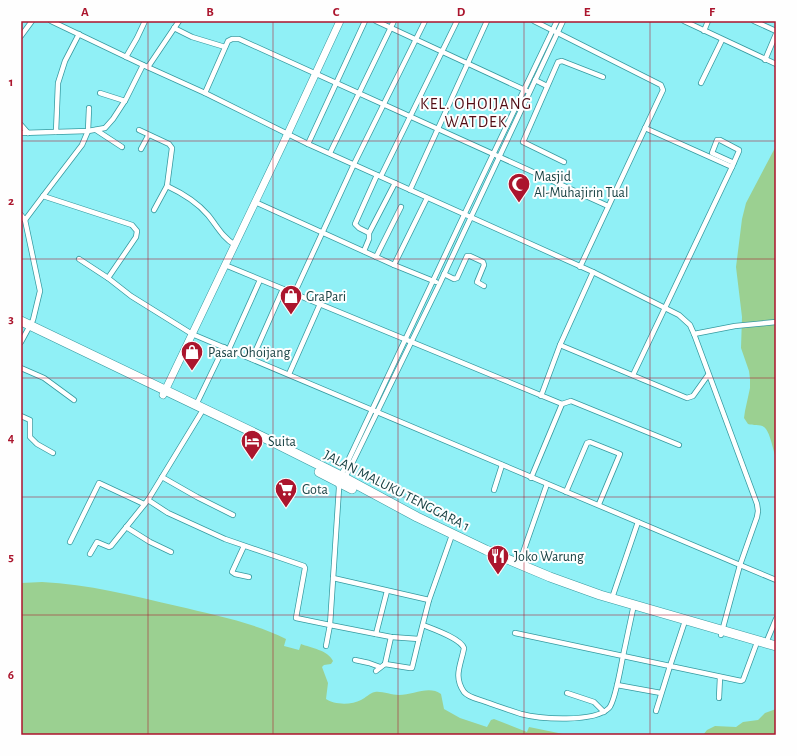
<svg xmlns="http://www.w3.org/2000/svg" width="797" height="756" viewBox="0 0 797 756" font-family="'Alegreya Sans',sans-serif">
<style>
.water{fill:#9bd091}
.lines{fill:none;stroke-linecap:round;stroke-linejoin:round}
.street-casing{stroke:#369aa0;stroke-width:6}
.secondary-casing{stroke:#369aa0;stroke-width:8}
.highway-casing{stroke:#369aa0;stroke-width:10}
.street{stroke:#fff;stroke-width:4.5}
.secondary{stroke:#fff;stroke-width:7}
.highway{stroke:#fff;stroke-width:9}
.grid{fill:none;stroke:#ab152d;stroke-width:1;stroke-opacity:0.55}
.labels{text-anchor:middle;stroke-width:4;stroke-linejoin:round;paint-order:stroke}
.poi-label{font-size:14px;fill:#153f41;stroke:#fefefe;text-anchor:start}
.street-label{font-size:14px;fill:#153f41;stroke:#fefefe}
.quarter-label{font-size:16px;letter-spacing:1px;fill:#510c14;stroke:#fefefe}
.neatline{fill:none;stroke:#ab152d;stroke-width:1.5}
.grid-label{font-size:13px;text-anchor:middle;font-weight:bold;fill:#ab152d}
</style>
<rect width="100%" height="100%" fill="#90f0f6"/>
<g class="water">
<path d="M776 146V458C773 450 770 431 764 427 760 424 753 426 748 424L744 418 745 411 750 388V379L749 371 741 348 742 317 736 267 742 219 746 203Z"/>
<path d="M42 582C88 584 133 596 177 606 214 615 252 622 286 639L284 646 299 650 301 644C311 648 328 650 333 661L331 664 324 665 322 667 328 683 326 699C334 705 352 705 361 700 366 698 369 693 375 692 382 691 391 695 399 695 413 695 429 685 441 694L444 709 460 718 487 727 491 720 494 719 527 732 529 727 568 735H21V583Z"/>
<polygon points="776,709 776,735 703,735 707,730 715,726 736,727 743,722 758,720 765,713"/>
</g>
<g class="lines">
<g class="street-casing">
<g id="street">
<polyline points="376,21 527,91"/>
<polyline points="534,21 661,85 663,90 580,267"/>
<polyline points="684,21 776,64"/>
<polyline points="754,21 776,31"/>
<polyline points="174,28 192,37 225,47"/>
<polyline points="704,31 708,21"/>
<polyline points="21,36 32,21"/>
<polyline points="126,57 137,38 145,21"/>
<polyline points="765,60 776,34"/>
<polyline points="148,67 179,21"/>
<polyline points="535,80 547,86"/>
<polyline points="701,83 722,40"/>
<polyline points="100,93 125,101"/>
<polyline points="205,93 228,41 232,39 239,39 608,206"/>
<polyline points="21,125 28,133"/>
<polyline points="96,130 122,147"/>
<polyline points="139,130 169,144 172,148 167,186 154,210"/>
<polyline points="56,132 58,83 65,61 79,34"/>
<polyline points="21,133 88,131 105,128 113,119 126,99 143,65"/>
<polyline points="308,144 365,21"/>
<polyline points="141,149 148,136"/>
<polyline points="330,153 394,21"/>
<polyline points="564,162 523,142 558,62 562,61 603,77"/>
<polyline points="732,167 739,151 739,150 720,140 717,140 712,153 734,163"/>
<polyline points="381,176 457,21"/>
<path d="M167 186C182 193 197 202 208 215 217 226 222 237 235 245"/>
<polyline points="410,190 487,21"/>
<polyline points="43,196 82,145 88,131 89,108"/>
<polyline points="255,202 394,265 436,282"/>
<polyline points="21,215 25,220 40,291 33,320 21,342"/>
<polyline points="25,220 43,196 132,225 137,231 136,237 108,278 131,296 192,334 740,565 757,517 758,511 757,504 694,334 690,325 679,315 593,272 308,144 205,93 143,65 51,21"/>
<polyline points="369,233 359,228 355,224 377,175"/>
<polyline points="364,251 369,239 369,233 395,183"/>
<polyline points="376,257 401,207"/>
<polyline points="79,259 108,278"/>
<polyline points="225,265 562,404 531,478"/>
<polyline points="394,265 427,198"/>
<polyline points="444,274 454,279 457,278 467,256 470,256 483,262 484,265 477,282 484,286"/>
<polyline points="294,294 354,164 425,21"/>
<polyline points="694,334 735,326 776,322"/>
<polyline points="560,345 687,398 693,396 708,375"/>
<polyline points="229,349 260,280"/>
<polyline points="252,359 283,289"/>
<polyline points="21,368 44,378 74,400"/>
<polyline points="289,374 320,304"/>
<polyline points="633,375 732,167 645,128"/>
<polyline points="541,396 560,345 593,272"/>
<polyline points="562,404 571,401 679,445"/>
<polyline points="196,405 224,347"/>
<polyline points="21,416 30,420 30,437 37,444 53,453"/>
<polyline points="162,477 197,497 233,515"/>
<polyline points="345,478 440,283 563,21"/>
<polyline points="494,490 502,465"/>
<polyline points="566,492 587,443 590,442 620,454 599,504"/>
<polyline points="148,500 168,513 225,539 304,566 305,568 296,618 330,625 339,488 338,482 464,215 557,21"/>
<polyline points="126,527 150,542 171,552"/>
<polyline points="70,542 99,483 144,504"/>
<polyline points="244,546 232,572 235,574 249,577"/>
<polyline points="90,554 97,542 109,547 111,546 148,500 201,413"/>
<polyline points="519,564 547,484"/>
<polyline points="333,578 429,600"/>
<polyline points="612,598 638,522"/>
<polyline points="633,609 623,656 670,666 656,711"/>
<polyline points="684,624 670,666 741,681 743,680 756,645"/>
<path d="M423 625C433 629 460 638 464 648 461 665 453 676 464 692 469 698 479 699 486 702 497 706 509 710 521 714 540 719 594 723 609 708 615 702 621 666 623 656L515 633"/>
<polyline points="376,634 387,591"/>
<polyline points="721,635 740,565 776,580"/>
<polyline points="766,643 776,619"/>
<polyline points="326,646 330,625 391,637 419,639 429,600 452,535"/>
<polyline points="355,660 369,663 380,667"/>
<polyline points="385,664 410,668 412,668 419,639"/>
<polyline points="376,671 385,664 391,637"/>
<polyline points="617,685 661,693"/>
<polyline points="567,693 594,702 604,712"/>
<polyline points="719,698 720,677"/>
</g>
</g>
<g class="secondary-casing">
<polyline id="secondary" points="163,395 282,146 340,21"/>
</g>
<g class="highway-casing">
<g id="highway">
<polyline points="21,321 273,442 341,476 417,517 486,550 550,577 600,595 776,646"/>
<polyline points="319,472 352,489"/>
</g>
</g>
<use href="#street" class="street"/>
<use href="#secondary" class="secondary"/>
<use href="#highway" class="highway"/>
</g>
<path class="grid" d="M148 21V735M273 21V735M398 21V735M524 21V735M650 21V735M21 141H776M21 259H776M21 378H776M21 497H776M21 615H776"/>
<defs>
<g id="mosque-pin" transform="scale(1.15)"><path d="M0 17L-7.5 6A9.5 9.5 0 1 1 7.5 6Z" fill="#ab152d" stroke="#fefefe"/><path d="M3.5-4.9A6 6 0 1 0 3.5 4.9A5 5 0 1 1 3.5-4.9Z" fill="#fff"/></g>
<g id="shop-pin" transform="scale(1.15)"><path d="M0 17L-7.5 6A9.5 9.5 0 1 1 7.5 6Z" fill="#ab152d" stroke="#fefefe"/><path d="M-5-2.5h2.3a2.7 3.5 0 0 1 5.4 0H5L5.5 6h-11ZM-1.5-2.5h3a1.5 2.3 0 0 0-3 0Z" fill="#fff"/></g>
<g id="hotel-pin" transform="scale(1.15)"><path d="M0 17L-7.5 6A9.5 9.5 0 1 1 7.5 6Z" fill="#ab152d" stroke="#fefefe"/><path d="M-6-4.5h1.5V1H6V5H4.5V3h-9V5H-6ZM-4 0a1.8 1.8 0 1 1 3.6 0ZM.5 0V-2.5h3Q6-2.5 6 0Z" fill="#fff"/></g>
<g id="supermarket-pin" transform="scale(1.15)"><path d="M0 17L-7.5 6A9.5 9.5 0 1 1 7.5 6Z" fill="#ab152d" stroke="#fefefe"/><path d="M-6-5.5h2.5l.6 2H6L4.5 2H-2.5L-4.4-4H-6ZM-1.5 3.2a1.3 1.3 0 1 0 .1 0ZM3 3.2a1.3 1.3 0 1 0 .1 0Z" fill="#fff"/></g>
<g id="restaurant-pin" transform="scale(1.15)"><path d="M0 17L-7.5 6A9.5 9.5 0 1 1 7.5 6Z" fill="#ab152d" stroke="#fefefe"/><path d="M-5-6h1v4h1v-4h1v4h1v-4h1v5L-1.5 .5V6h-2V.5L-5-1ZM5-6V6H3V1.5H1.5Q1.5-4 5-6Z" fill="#fff"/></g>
</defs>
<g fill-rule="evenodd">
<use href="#mosque-pin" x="519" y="184"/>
<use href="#shop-pin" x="291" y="296"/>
<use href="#shop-pin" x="192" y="352"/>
<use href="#hotel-pin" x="252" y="441"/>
<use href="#supermarket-pin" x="286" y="489"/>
<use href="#restaurant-pin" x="498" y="556"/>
</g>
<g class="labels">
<g class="poi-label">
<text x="534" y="181">Masjid<tspan x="534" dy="16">Al-Muhajirin Tual</tspan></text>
<text x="306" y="301">GraPari</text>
<text x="208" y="357">Pasar Ohoijang</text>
<text x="268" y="446">Suita</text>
<text x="302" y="494">Gota</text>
<text x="514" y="561">Joko Warung</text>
</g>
<g class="street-label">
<text transform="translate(397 490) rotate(27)" y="5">JALAN MALUKU TENGGARA 1</text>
</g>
<g class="quarter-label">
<text x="476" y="109">KEL. OHOIJANG<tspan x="476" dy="18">WATDEK</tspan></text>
</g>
</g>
<rect width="797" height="756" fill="none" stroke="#fefefe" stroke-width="44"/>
<rect x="22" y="22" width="753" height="712" class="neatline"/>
<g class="grid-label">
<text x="85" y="16">A</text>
<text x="210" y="16">B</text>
<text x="336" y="16">C</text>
<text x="461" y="16">D</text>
<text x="587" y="16">E</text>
<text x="712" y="16">F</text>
<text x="11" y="86">1</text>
<text x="11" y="205">2</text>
<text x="11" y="323">3</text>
<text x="11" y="442">4</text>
<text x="11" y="561">5</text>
<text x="11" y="679">6</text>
</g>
</svg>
